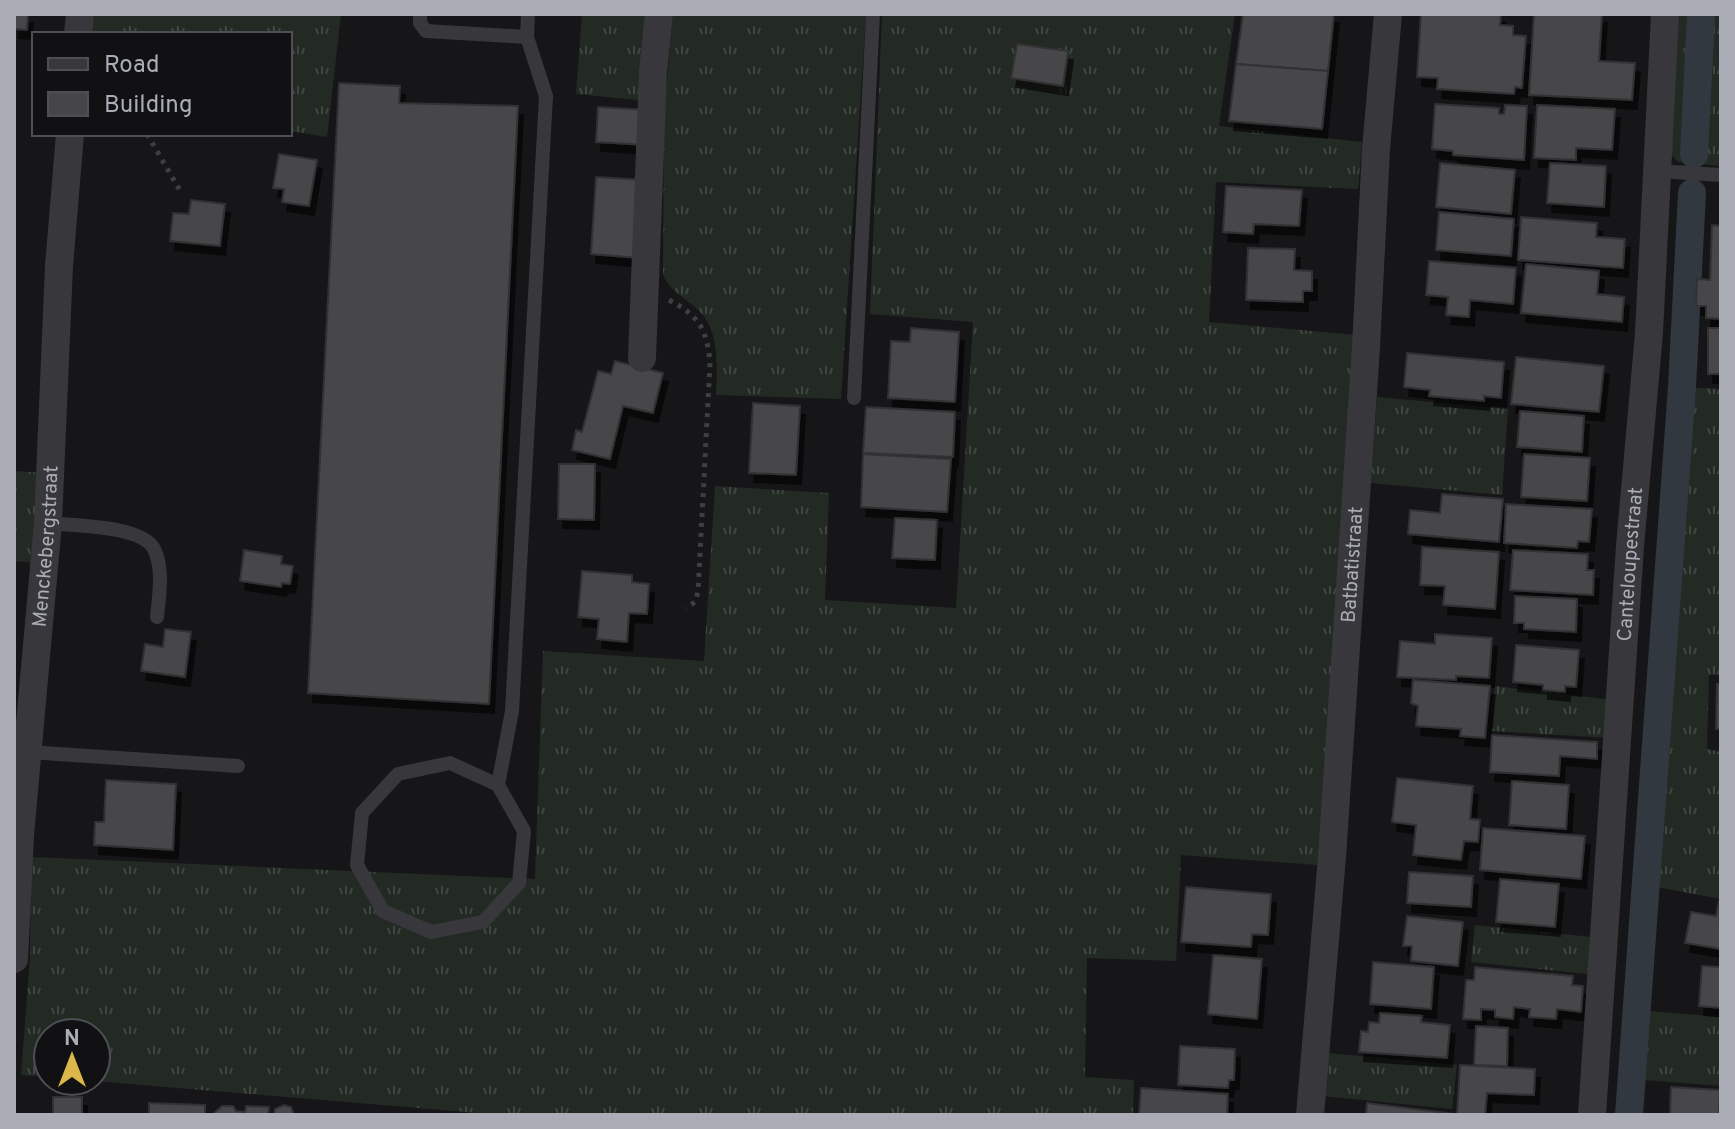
<svg xmlns="http://www.w3.org/2000/svg" width="1735" height="1129" viewBox="0 0 1735 1129" font-family="Overpass,sans-serif">
<style>
.grass{fill:url(#grass-tufts)}
.lines{fill:none;stroke-linecap:round;stroke-linejoin:round}
.canal{stroke:#31383f;stroke-width:28}
.building{fill:#46464a;stroke:#313134;stroke-width:2;filter:url(#shadow)}
.path{stroke:#3e3f43;stroke-width:5;stroke-dasharray:4 6;stroke-linecap:butt}
.service{stroke:#38383c;stroke-width:14}
.minor{stroke:#38383c;stroke-width:28}
.labels{text-anchor:middle;stroke-width:7;stroke-linejoin:round;paint-order:stroke}
.street-label{font-size:20px;fill:#aaadb6;stroke:#111113}
</style>
<defs>
<pattern id="grass-tufts" width="24" height="20" patternUnits="userSpaceOnUse" patternTransform="scale(2)"><rect width="24" height="20" fill="#232a24"/><path d="M3 7l-1-3M5 7V3M7 7l1-3M15 17l-1-3M17 17v-4M19 17l1-3" fill="none" stroke="#404642"/></pattern>
<filter id="shadow"><feDropShadow dx="5" dy="9" stdDeviation="0" flood-color="#0009"/></filter>
</defs>
<rect width="100%" height="100%" fill="#161618"/>
<g class="grass">
<polygon points="91,14 341,14 327,137 290,131 290,34 88,34"/>
<polygon points="582,14 657,14 648,101 576,94"/>
<path d="M673 14H866L841 399 716 395C717 370 720 335 702 314 689 299 670 293 663 274L664 116Z"/>
<polygon points="882,14 1235,14 1219,126 1362,142 1358,189 1216,182 1209,322 1357,335 1318,865 1181,855 1176,961 1087,958 1085,1077 1134,1080 1133,1115 502,1115 94,1081 96,1033 48,1033 48,1077 21,1075 30,957 31,857 535,879 543,651 704,661 715,486 829,493 825,600 956,608 973,322 870,314"/>
<polygon points="1675,14 1721,14 1721,166 1678,162 1666,149"/>
<polygon points="1682,387 1721,389 1721,675 1709,675 1707,749 1721,752 1721,899 1646,885"/>
<polygon points="1377,397 1508,409 1502,495 1371,483"/>
<polygon points="14,471 45,473 37,563 14,561"/>
<polygon points="1495,686 1614,700 1611,738 1492,731"/>
<polygon points="1475,925 1591,937 1588,974 1471,962"/>
<polygon points="1637,1010 1721,1017 1721,1086 1632,1079"/>
<polygon points="1327,1053 1457,1065 1452,1109 1322,1096"/>
</g>
<g class="lines">
<g class="canal">
<polyline points="1694,154 1701,14"/>
<polyline points="1629,1115 1682,387 1692,193"/>
</g>
</g>
<g class="building">
<polygon points="14,14 28,14 27,30 14,29"/>
<polygon points="1243,14 1334,14 1328,71 1236,64"/>
<polygon points="1421,14 1501,14 1500,25 1513,26 1513,35 1526,36 1522,88 1515,87 1514,94 1437,89 1438,78 1417,77"/>
<polygon points="1534,14 1602,14 1599,61 1635,63 1632,100 1529,95"/>
<polygon points="1017,44 1068,51 1063,86 1011,78"/>
<polygon points="1236,64 1328,71 1322,129 1229,121"/>
<polygon points="339,83 400,86 399,103 518,106 489,704 308,693"/>
<polygon points="1435,104 1499,108 1499,114 1504,114 1505,105 1527,106 1524,160 1453,155 1453,151 1432,149"/>
<polygon points="1537,105 1615,109 1612,150 1576,148 1576,160 1534,158"/>
<polygon points="598,107 648,110 646,145 596,142"/>
<polygon points="279,154 317,160 309,206 282,202 284,189 273,188"/>
<polygon points="1440,163 1515,170 1511,214 1436,207"/>
<polygon points="1550,163 1606,166 1604,207 1547,203"/>
<polygon points="596,177 645,180 639,258 591,254"/>
<polygon points="1226,186 1302,190 1299,226 1254,224 1253,234 1223,232"/>
<polygon points="191,200 225,204 220,246 170,241 173,213 189,214"/>
<polygon points="1439,212 1514,219 1511,256 1436,250"/>
<polygon points="1521,217 1597,223 1596,237 1625,239 1623,268 1518,260"/>
<polygon points="1712,225 1721,226 1721,319 1706,318 1706,306 1696,306 1697,279 1710,280"/>
<polygon points="1248,248 1295,249 1294,270 1312,271 1312,291 1303,291 1303,302 1246,300"/>
<polygon points="1429,261 1516,268 1513,304 1470,300 1469,317 1446,315 1448,297 1426,295"/>
<polygon points="1526,264 1599,271 1597,294 1624,297 1622,322 1521,313"/>
<polygon points="911,328 959,332 955,402 888,398 891,341 910,342"/>
<rect x="1708" y="328" width="13" height="46"/>
<polygon points="1407,353 1504,362 1501,398 1484,396 1484,401 1429,396 1430,390 1404,387"/>
<polygon points="1516,357 1604,366 1599,412 1511,404"/>
<polygon points="615,361 663,373 653,413 623,406 610,459 572,450 576,430 582,432 598,371 611,374"/>
<polygon points="753,403 800,406 796,475 749,473"/>
<polygon points="866,407 955,412 953,457 863,453"/>
<polygon points="1520,411 1584,416 1582,452 1517,447"/>
<polygon points="863,454 951,459 947,512 861,507"/>
<polygon points="1524,454 1590,458 1587,501 1521,497"/>
<polygon points="559,464 595,464 594,520 558,519"/>
<polygon points="1442,494 1503,499 1499,542 1408,534 1410,510 1440,513"/>
<polygon points="1506,504 1592,509 1589,542 1578,541 1577,548 1504,543"/>
<polygon points="895,518 937,520 935,560 892,558"/>
<polygon points="1422,547 1499,552 1495,609 1443,605 1445,586 1420,585"/>
<polygon points="244,550 282,556 281,564 293,566 290,584 282,583 281,587 240,581"/>
<polygon points="1513,550 1588,554 1587,570 1594,570 1593,595 1510,590"/>
<polygon points="582,571 632,575 632,582 649,584 647,614 629,613 627,642 597,639 599,619 578,617"/>
<polygon points="1515,596 1577,599 1576,632 1524,629 1524,623 1514,623"/>
<polygon points="165,629 191,632 185,677 141,671 145,644 163,647"/>
<polygon points="1435,634 1492,638 1489,678 1456,676 1456,680 1397,677 1400,641 1435,644"/>
<polygon points="1516,645 1579,650 1576,687 1565,686 1565,692 1543,690 1543,685 1513,682"/>
<polygon points="1413,680 1490,686 1485,738 1460,736 1461,729 1416,726 1418,706 1411,703"/>
<polygon points="1717,684 1721,684 1721,729 1716,729"/>
<polygon points="1492,735 1597,742 1597,759 1560,756 1559,776 1490,772"/>
<polygon points="1397,778 1473,786 1470,819 1480,820 1478,842 1464,841 1461,860 1413,855 1416,825 1392,822"/>
<polygon points="106,780 176,784 173,850 94,845 95,822 104,822"/>
<polygon points="1512,781 1569,785 1566,829 1509,825"/>
<polygon points="1483,828 1585,836 1581,879 1480,870"/>
<polygon points="1409,872 1473,876 1471,907 1407,903"/>
<polygon points="1500,879 1559,884 1555,927 1496,922"/>
<polygon points="1186,887 1271,894 1268,935 1252,934 1251,947 1181,942"/>
<polygon points="1719,901 1721,949 1685,943 1691,912 1716,916"/>
<polygon points="1407,916 1463,922 1458,966 1411,961 1412,946 1403,946"/>
<polygon points="1213,955 1262,959 1257,1019 1208,1014"/>
<polygon points="1373,962 1434,967 1431,1009 1370,1004"/>
<polygon points="1702,966 1721,967 1721,1008 1699,1006"/>
<polygon points="1475,967 1573,976 1572,985 1583,986 1581,1012 1557,1009 1556,1019 1529,1017 1530,1009 1514,1007 1513,1019 1495,1017 1495,1010 1481,1009 1481,1020 1463,1019 1466,980 1474,980"/>
<polygon points="1380,1013 1422,1016 1421,1022 1450,1025 1447,1058 1359,1052 1361,1031 1368,1032 1369,1022 1379,1023"/>
<polygon points="1476,1026 1508,1028 1507,1066 1474,1065"/>
<polygon points="1180,1046 1235,1049 1234,1080 1229,1080 1228,1088 1178,1085"/>
<polygon points="1460,1065 1535,1069 1534,1095 1487,1093 1485,1115 1457,1115"/>
<polygon points="1671,1087 1720,1090 1719,1115 1670,1115"/>
<polygon points="1141,1088 1228,1094 1227,1115 1139,1115"/>
<rect x="53" y="1097" width="29" height="18"/>
<polygon points="149,1103 205,1105 205,1115 149,1115"/>
<polygon points="1367,1103 1454,1114 1454,1115 1366,1115"/>
<polygon points="284,1105 291,1107 294,1115 274,1115 275,1109"/>
<polygon points="222,1106 233,1106 236,1111 245,1112 246,1106 269,1107 268,1115 212,1115"/>
</g>
<g class="lines">
<g class="path">
<polyline points="147,134 182,194"/>
<path d="M669 300C699 316 707 329 710 363L698 592 695 602 686 608"/>
</g>
<g class="service">
<polyline points="420,14 420,23 426,31 527,37"/>
<polyline points="1657,171 1721,175"/>
<polyline points="854,398 873,14"/>
<path d="M48 523C73 526 142 525 154 549 164 569 159 596 157 617"/>
<polyline points="28,752 238,766"/>
<polyline points="498,785 450,763 398,774 362,813 357,865 383,911 431,932 483,922 519,883 524,831 498,785 512,711 546,96 527,37 528,14"/>
</g>
<g class="minor">
<polyline points="78,34 80,14"/>
<polyline points="642,358 653,72 659,14"/>
<path id="s1" d="M14 959 20 835 48 523 59 266 70 134"/>
<path id="s2" d="M1310 1115 1332 857 1366 347 1376 149 1388 14"/>
<path id="s3" d="M1592 1115 1630 546 1649 333 1665 14"/>
</g>
</g>
<g class="labels">
<g class="street-label">
<text dy="7" stroke="none"><textPath href="#s1" startOffset="414">Menckebergstraat</textPath></text>
<text dy="7" stroke="none"><textPath href="#s2" startOffset="552">Batbatistraat</textPath></text>
<text dy="7" stroke="none"><textPath href="#s3" startOffset="552">Canteloupestraat</textPath></text>
</g>
</g>
<rect width="1735" height="1129" fill="none" stroke="#aaadb6" stroke-width="32"/>
<rect x="32" y="32" width="260" height="104" fill="#111113" stroke="#4e4f54" stroke-width="2"/>
<rect x="48" y="58" width="40" height="12" fill="#38383c" stroke="#4e4f54" stroke-width="2"/>
<text x="104" y="72" font-size="24" fill="#aaadb6">Road</text>
<rect x="48" y="92" width="40" height="24" fill="#46464a" stroke="#4e4f54" stroke-width="2"/>
<text x="104" y="112" font-size="24" fill="#aaadb6">Building</text>
<g transform="translate(72 1057)"><circle r="38" fill="#111113" stroke="#4e4f54" stroke-width="2"/>
<path d="M0-6L14 30L0 20L-14 30Z" fill="#dbb64b"/>
<text y="-12" font-size="22" font-weight="bold" text-anchor="middle" fill="#aaadb6">N</text>
</g>
</svg>
